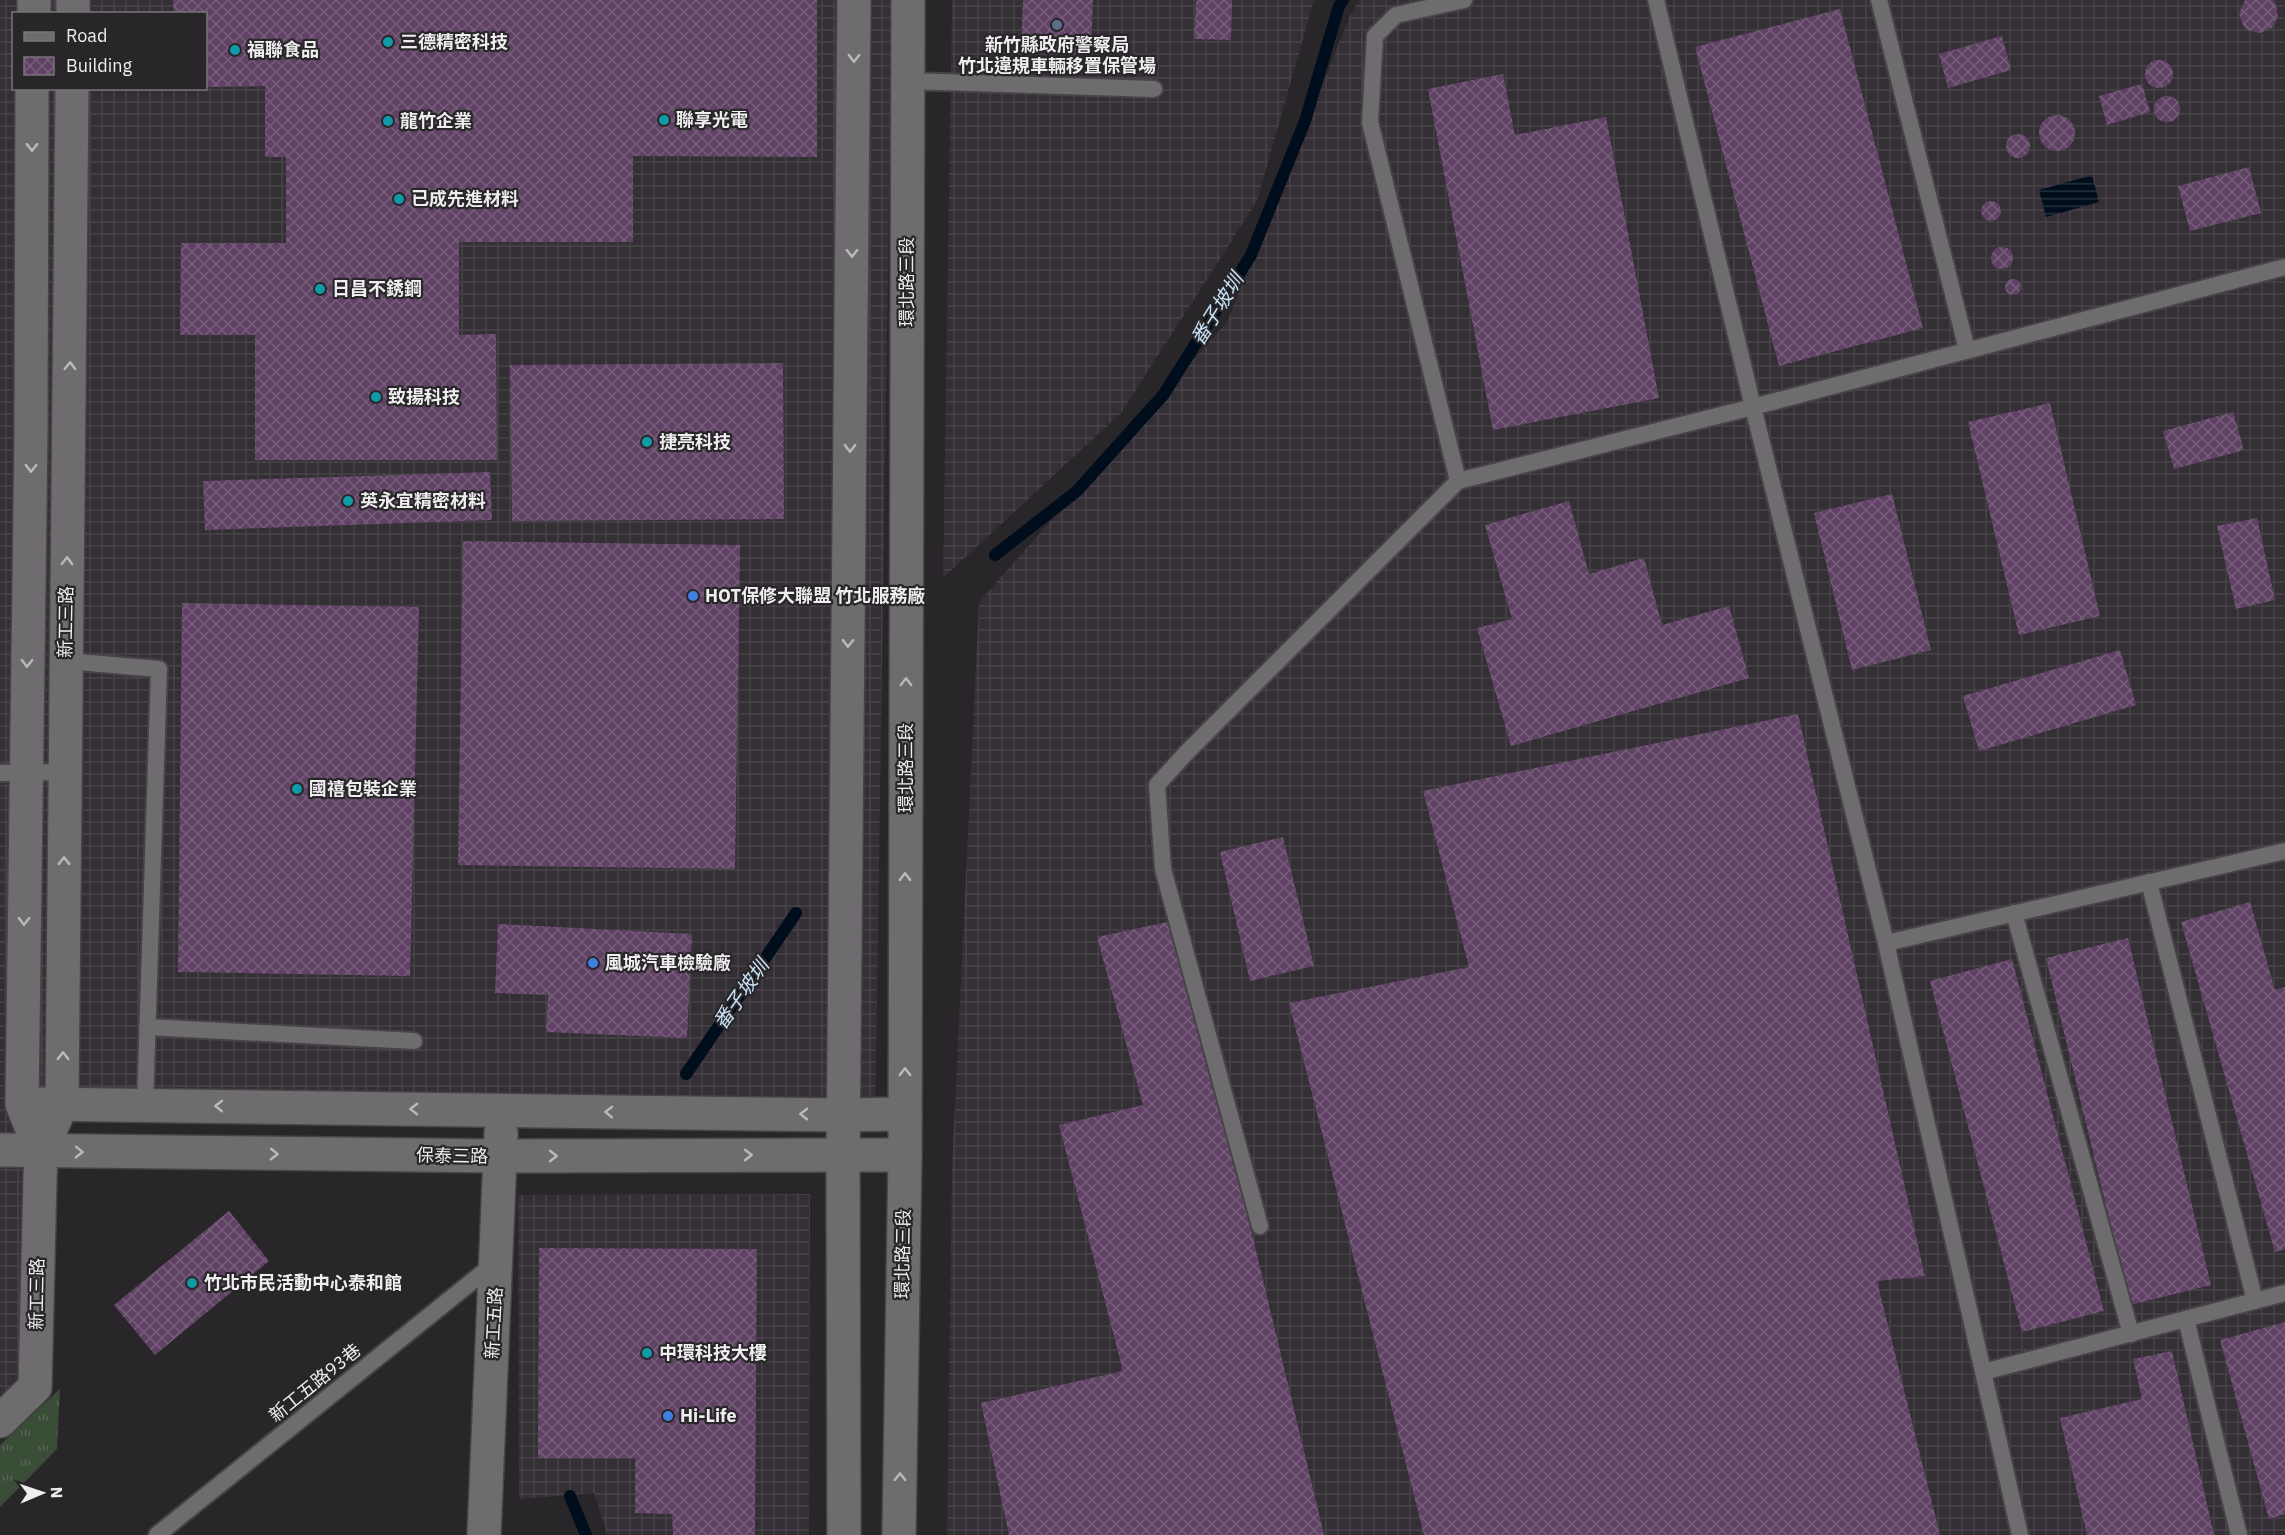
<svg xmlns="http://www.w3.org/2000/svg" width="2285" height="1535" viewBox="0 0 2285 1535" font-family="'IBM Plex Sans','Noto Sans TC',sans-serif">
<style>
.industrial{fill:url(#industrial-grid);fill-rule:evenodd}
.park{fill:url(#park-tufts)}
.water{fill:url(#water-rules)}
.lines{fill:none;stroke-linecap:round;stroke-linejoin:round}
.stream{stroke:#000d1c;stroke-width:12}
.building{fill:url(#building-cross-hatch)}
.lane-casing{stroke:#464446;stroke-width:20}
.street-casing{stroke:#464446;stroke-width:36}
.secondary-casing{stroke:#464446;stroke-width:36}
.lane{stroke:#6f6c6f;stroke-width:16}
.street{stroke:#6f6c6f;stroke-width:33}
.secondary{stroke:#6f6c6f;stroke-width:33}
.oneway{stroke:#bcb9bc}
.service-dot{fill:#5c6f8a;stroke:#282628;stroke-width:2}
.culture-dot{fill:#0f9aa8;stroke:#282628;stroke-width:2}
.shop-dot{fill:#3f7fe0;stroke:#282628;stroke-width:2}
.labels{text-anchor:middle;stroke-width:4.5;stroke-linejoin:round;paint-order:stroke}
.poi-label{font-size:18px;font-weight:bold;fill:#efedef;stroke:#282628;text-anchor:start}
.street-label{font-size:18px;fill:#efedef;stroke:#282628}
.water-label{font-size:20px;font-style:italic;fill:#c8e0f6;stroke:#282628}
</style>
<defs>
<pattern id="industrial-grid" width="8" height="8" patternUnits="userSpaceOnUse" patternTransform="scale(1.5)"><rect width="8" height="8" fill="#342e35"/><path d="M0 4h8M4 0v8" fill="none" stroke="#484249"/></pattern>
<pattern id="park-tufts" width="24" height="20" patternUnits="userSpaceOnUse" patternTransform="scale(1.5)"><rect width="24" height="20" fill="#3a4d37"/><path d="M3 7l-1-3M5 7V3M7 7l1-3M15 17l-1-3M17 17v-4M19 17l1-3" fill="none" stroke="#576754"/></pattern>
<pattern id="water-rules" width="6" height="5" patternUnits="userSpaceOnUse" patternTransform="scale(1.5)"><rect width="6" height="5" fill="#000d1c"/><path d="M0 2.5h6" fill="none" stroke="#26313d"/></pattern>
<pattern id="building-cross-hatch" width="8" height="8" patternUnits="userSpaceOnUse" patternTransform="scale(1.5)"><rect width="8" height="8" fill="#604265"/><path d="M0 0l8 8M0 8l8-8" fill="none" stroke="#775e7b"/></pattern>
</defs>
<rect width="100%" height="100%" fill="#282628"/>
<g class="industrial">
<path d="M0 0H892L875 1132 45 1117 25 1381 0 1405ZM14 14H206V88H14Z"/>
<polygon points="952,0 1314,0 1257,201 1121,413 943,578"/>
<polygon points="1360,0 2285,0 2285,1535 947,1535 952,1167 979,602 1227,322 1351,13"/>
<polygon points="810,1194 809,1535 607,1535 594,1493 519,1499 518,1195"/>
</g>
<polygon class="park" points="60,1389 57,1449 0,1507 0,1445"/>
<polygon class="water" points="2092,175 2099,202 2046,217 2039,190"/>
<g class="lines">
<g class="stream">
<polyline points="995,555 1077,491 1164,394 1251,255 1305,121 1339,6 1343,0"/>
<polyline points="686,1074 796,913"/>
<polyline points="570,1496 586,1535"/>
</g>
</g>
<g class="building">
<polygon points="173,0 817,0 817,157 633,156 633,242 459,242 459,335 496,334 497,460 255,460 255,335 180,335 181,243 286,243 286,157 265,157 265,86 206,87 206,14 174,14"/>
<polygon points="1023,0 1093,0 1091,52 1021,49"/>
<polygon points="1196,0 1232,0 1231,40 1194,39"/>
<polygon points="2245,0 2272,0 2276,5 2278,17 2272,28 2260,33 2247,30 2243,25 2239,13"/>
<polygon points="1840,9 1923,328 1779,366 1695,47"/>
<polygon points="2002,36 2011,70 1948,88 1939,54"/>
<circle cx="2159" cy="74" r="14"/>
<polygon points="1503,74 1515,135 1606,117 1659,398 1493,430 1428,89"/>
<polygon points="2142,84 2150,112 2107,125 2099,96"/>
<circle cx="2167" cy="109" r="13"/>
<circle cx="2057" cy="133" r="18"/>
<circle cx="2018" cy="146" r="12"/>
<polygon points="2249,167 2261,213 2190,231 2178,186"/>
<circle cx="1991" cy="211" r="10"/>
<circle cx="2002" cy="258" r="11"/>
<circle cx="2013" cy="287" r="8"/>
<polygon points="783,363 784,519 512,521 510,365"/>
<polygon points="2050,403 2100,616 2019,635 1968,422"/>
<polygon points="2233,412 2244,450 2174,469 2163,431"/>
<polygon points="490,472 492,520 205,530 203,481"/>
<polygon points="1892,494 1931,650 1852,670 1814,513"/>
<polygon points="1569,501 1589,574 1644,558 1662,625 1729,606 1749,678 1511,746 1477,628 1512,619 1485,525"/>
<polygon points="2257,518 2275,600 2236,609 2217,526"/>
<polygon points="463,541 740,545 735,869 458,865"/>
<polygon points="182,603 419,607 410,976 178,972"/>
<polygon points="2120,650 2136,705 1979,751 1963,696"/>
<polygon points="1798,714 1925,1276 1877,1281 1940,1535 1424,1535 1289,1003 1469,967 1423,791"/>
<polygon points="1283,837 1314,966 1250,981 1220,852"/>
<polygon points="2250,902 2275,990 2285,987 2285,1249 2275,1252 2181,922"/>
<polygon points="1177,920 1324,1535 1009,1535 981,1403 1123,1371 1059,1125 1143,1105 1097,937"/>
<polygon points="498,924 692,934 687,1038 546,1032 548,995 495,993"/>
<polygon points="2128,938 2211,1285 2130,1305 2046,958"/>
<polygon points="2012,959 2104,1311 2022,1332 1930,981"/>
<polygon points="229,1211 269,1261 155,1355 114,1305"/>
<polygon points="539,1248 757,1249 755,1535 673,1535 672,1514 635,1513 635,1458 538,1458"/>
<polygon points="2285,1322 2285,1514 2269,1519 2220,1340"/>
<polygon points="2172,1351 2214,1535 2087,1535 2060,1418 2142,1399 2133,1359"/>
</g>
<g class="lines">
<g class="lane-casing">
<g id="lane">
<polyline points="1656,0 1753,407 1886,943 2020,1535"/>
<polyline points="1879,0 1967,350"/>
<polyline points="908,81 1154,89"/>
<polyline points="1458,481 1370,122 1375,36 1396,15 1464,0"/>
<polyline points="66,661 159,669 145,1105"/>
<polyline points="0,773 65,772"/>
<polyline points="2149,882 2255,1301"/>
<polyline points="2014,913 2131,1334"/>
<polyline points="1886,943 2285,851"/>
<polyline points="147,1027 414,1041"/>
<polyline points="1260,1226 1163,869 1157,785 1188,751 1458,481 1753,407 2285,267"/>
<polyline points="2186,1319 2239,1535"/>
<polyline points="1983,1372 2285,1293"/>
<polyline points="157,1535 495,1263"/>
</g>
</g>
<g class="street-casing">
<g id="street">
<polyline points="34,14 34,0"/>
<polyline points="73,14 73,0"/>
<polyline points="39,1104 844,1115 905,1114"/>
<polyline points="0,1150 501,1156 905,1155"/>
<polyline points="41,1152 62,1103 72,88"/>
<polyline points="0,1421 35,1387 40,1178 41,1152 22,1104 31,433 32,88"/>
<polyline points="484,1535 501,1133"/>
</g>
</g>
<g class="secondary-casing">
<g id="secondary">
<polyline points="844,1535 843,1155 854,0"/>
<polyline points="899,1535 905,1155 908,0"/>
</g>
</g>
<use href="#lane" class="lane"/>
<use href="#street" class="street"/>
<use href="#secondary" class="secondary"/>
</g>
<defs><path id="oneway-chevron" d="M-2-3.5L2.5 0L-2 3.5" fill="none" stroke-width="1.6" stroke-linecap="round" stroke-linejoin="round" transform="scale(1.5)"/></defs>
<g class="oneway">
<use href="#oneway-chevron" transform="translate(854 58) rotate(91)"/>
<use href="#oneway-chevron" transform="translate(32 147) rotate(90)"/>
<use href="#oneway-chevron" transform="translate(852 253) rotate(91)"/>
<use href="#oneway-chevron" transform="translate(70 366) rotate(-89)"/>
<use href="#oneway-chevron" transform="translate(850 448) rotate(91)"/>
<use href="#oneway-chevron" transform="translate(31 468) rotate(91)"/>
<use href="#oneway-chevron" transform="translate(67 561) rotate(-89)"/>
<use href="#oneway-chevron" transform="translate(848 643) rotate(91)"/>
<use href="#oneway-chevron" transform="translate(27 663) rotate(91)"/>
<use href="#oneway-chevron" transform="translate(906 682) rotate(-90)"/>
<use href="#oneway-chevron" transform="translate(64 861) rotate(-90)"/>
<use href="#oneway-chevron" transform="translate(905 877) rotate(-90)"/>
<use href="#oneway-chevron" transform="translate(24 921) rotate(91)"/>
<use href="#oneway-chevron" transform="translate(63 1056) rotate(-90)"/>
<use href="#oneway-chevron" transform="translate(905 1072) rotate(-90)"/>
<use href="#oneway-chevron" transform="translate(219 1106) rotate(-179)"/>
<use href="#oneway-chevron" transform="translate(414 1109) rotate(-179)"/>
<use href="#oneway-chevron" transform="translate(609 1112) rotate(-179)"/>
<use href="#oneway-chevron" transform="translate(804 1114) rotate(-179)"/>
<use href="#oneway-chevron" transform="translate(79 1152) rotate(1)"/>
<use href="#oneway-chevron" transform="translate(274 1154) rotate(1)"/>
<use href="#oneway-chevron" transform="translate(748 1155)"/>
<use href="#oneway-chevron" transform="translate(553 1156)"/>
<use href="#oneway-chevron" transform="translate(900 1477) rotate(-89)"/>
</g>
<circle class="service-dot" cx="1057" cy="25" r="6"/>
<g class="culture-dot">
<circle cx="388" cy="42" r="6"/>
<circle cx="235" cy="50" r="6"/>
<circle cx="664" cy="120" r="6"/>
<circle cx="388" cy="121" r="6"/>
<circle cx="399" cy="199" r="6"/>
<circle cx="320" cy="289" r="6"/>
<circle cx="376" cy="397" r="6"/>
<circle cx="647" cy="442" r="6"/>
<circle cx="348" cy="501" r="6"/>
<circle cx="297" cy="789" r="6"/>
<circle cx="192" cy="1283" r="6"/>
<circle cx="647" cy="1353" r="6"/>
</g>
<g class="shop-dot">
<circle cx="693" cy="596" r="6"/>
<circle cx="593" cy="963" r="6"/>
<circle cx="668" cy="1416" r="6"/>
</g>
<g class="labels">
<g class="poi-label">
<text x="400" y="48">三德精密科技</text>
<text x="1057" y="51" text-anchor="middle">新竹縣政府警察局<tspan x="1057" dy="21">竹北違規車輛移置保管場</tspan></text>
<text x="247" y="56">福聯食品</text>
<text x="676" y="126">聯享光電</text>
<text x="400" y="127">龍竹企業</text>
<text x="411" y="205">已成先進材料</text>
<text x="332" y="295">日昌不銹鋼</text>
<text x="388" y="403">致揚科技</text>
<text x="659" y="448">捷亮科技</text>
<text x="360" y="507">英永宜精密材料</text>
<text x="705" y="602">HOT保修大聯盟 竹北服務廠</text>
<text x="309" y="795">國禧包裝企業</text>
<text x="605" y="969">風城汽車檢驗廠</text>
<text x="204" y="1289">竹北市民活動中心泰和館</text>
<text x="659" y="1359">中環科技大樓</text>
<text x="680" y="1422">Hi-Life</text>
</g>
<g class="street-label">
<text transform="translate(907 282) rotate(-90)" y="6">環北路三段</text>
<text transform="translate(66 622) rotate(-89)" y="6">新工三路</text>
<text transform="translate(906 768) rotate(-90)" y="6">環北路三段</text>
<text transform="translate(452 1156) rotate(1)" y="6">保泰三路</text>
<text transform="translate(903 1254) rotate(-89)" y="6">環北路三段</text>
<text transform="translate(37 1294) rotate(-89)" y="6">新工三路</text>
<text transform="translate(494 1323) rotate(-87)" y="6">新工五路</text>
<text transform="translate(315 1383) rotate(-39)" y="6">新工五路93巷</text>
</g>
<g class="water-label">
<text transform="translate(1217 309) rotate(-58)" y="7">番子坡圳</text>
<text transform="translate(741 994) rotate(-55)" y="7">番子坡圳</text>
</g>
</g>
<rect x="12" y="12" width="195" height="78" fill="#282628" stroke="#787678" stroke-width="1.5"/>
<rect x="24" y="32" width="30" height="9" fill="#6f6c6f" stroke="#787678" stroke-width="1.5"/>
<text x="66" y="42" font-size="18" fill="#efedef">Road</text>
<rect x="24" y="57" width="30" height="18" fill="url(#building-cross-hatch)" stroke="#787678" stroke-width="1.5"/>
<text x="66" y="72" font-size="18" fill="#efedef">Building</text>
<g transform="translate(42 1493) rotate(88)" stroke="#282628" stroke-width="4.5" paint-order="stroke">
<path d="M0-4.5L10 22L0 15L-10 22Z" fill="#efedef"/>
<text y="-9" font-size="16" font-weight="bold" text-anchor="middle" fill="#efedef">N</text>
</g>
</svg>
